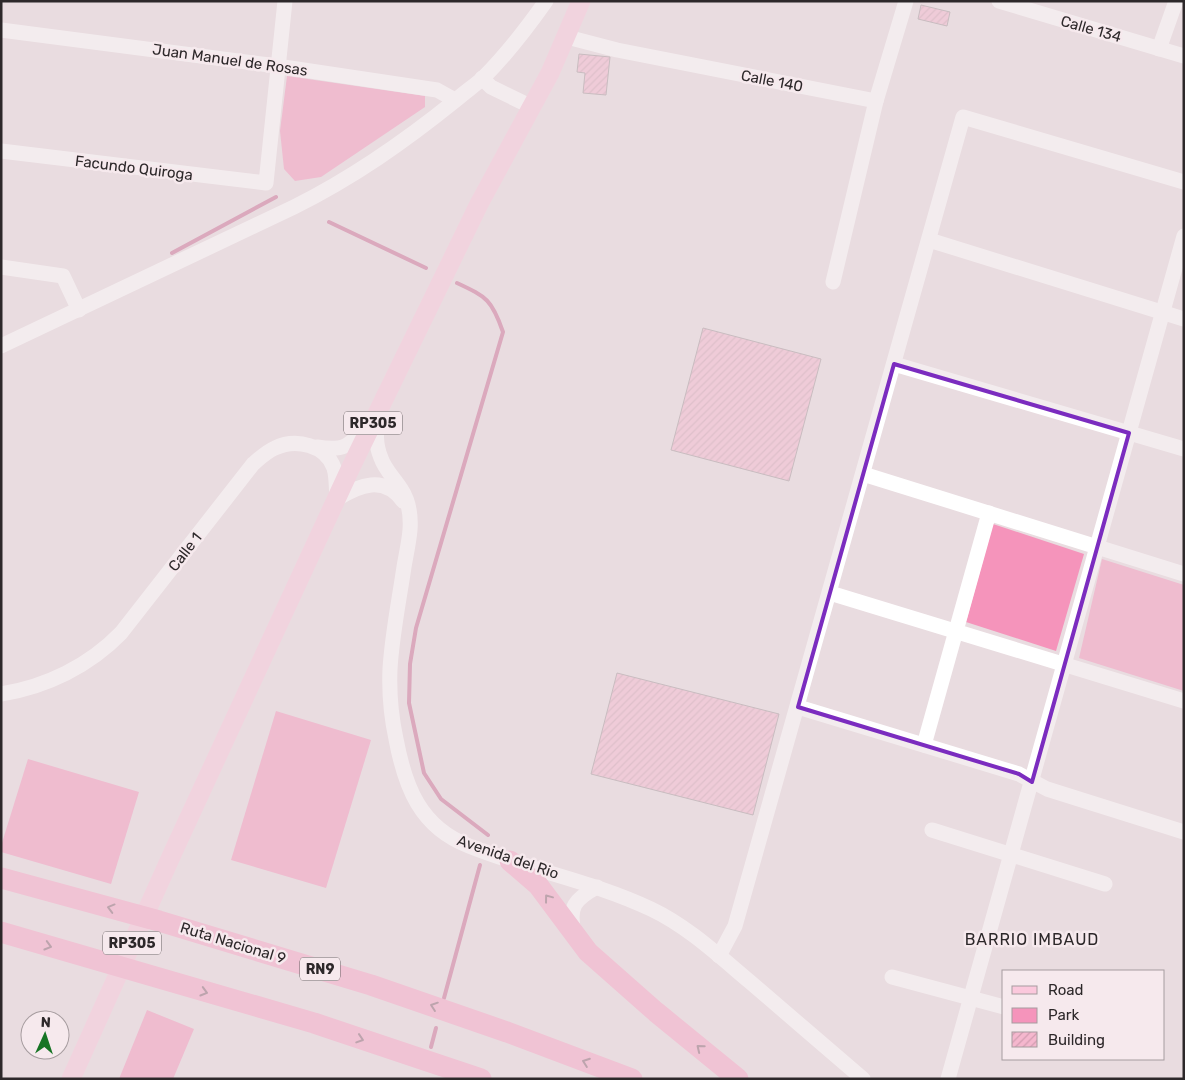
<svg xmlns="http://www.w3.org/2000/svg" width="1185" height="1080" viewBox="0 0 1185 1080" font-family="Rubik,sans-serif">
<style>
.park{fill:#f594bb}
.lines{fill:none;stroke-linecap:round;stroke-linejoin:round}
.stream{stroke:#c96a92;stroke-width:4}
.building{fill:url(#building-hatch);stroke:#a19599}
.minor{stroke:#fff;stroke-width:15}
.major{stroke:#fbc8dc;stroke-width:19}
.highway{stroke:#f8a4c5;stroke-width:21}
.oneway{stroke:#886070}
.marked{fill:none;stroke:#7b2cbf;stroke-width:4;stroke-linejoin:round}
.labels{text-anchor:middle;stroke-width:5;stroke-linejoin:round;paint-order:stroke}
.shield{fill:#f6e9ed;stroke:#696264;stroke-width:1}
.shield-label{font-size:14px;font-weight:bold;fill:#2d282a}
.street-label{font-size:15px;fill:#2d282a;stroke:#f6e9ed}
.neighbourhood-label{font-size:16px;letter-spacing:1px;fill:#2d282a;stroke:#f6e9ed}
</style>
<defs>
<pattern id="building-hatch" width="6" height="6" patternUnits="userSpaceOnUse" patternTransform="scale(1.25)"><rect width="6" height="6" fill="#f5b7ce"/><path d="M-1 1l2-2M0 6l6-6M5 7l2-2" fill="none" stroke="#d29db1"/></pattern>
</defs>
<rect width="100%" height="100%" fill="#e9dce0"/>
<g class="park">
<polygon points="287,76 425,96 425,107 321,177 295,181 284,169 280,131"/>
<polygon points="993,524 1084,554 1056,651 966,622"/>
<polygon points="1102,559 1184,585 1184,691 1079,658"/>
<polygon points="276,711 371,740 326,888 231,860"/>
<polygon points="28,759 139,792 111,884 1,852 1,846"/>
<polygon points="147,1010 194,1029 173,1079 119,1079"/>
</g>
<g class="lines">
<g class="stream">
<polyline points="329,222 426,268"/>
<polyline points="172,253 276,197"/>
<path d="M457 283C487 297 492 300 503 332L416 628 410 664 409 703 424 773 441 799 488 835"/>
<polyline points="444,998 480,865"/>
<polyline points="431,1047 436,1028"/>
</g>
</g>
<g class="building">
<polygon points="921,5 950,12 947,26 918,19"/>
<polygon points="579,54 610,57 606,95 583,93 585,73 577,72"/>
<polygon points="703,328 821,359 789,481 671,450"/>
<polygon points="617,673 779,714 753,815 591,774"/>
</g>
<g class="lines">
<g class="minor">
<polyline points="999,1 1184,56"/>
<polyline points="1,30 277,66 437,90 455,100"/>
<polyline points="567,37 617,50 876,101 906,1"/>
<polyline points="1159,49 1176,1"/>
<polyline points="482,78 491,87 532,107"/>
<polyline points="1,151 266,183 285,1"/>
<polyline points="929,240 1184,319"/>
<polyline points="1,267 63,276 79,310"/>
<polyline points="833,282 876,101"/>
<path d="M1 346 294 207C354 177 404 142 456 100 465 92 474 86 483 78 506 55 527 28 546 1"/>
<polyline points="894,364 1184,449"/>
<path d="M378 417C376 431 375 444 381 458 385 470 395 479 401 489 409 501 411 516 410 530 409 542 406 555 404 567 399 601 392 635 390 669 389 693 391 716 396 739 405 787 420 827 469 846 528 870 592 881 651 909 687 926 718 955 749 981 787 1014 825 1046 863 1079"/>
<path d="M317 447C344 451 348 447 366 427"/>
<polyline points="863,474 1184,574"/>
<polyline points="830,593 1184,701"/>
<path d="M1 694C46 687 89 666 121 633L253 464C260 458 266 452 275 448 296 438 326 445 334 468 337 478 336 490 337 499 359 485 384 475 403 501"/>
<polyline points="798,707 1019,774 1047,789 1184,832"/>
<polyline points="924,745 989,513"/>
<polyline points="932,830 1105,884"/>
<path d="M574 932C568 907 575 899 597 887"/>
<polyline points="719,956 735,926 963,117 1184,182"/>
<polyline points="892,977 1004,1007"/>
<polyline points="948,1079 1184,236"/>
</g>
<polyline class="major" points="71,1079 174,850 352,465 479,204 550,73 581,1"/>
<g class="highway">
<polyline points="510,861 538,885 588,952 656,1012 738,1079"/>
<polyline points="1,878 159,921 371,985 507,1032 632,1079"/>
<polyline points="1,932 314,1023 481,1079"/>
</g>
</g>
<defs><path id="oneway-chevron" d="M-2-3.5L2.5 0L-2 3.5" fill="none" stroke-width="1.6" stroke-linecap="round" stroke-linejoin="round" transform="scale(1.25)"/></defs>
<g class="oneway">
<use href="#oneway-chevron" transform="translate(548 898) rotate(-127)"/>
<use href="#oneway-chevron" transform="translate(111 908) rotate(-165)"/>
<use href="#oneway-chevron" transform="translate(48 946) rotate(16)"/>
<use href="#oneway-chevron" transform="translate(204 992) rotate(16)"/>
<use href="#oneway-chevron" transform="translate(434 1006) rotate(-161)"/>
<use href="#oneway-chevron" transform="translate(360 1039) rotate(18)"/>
<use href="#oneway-chevron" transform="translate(700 1048) rotate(-141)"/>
<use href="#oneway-chevron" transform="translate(586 1062) rotate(-160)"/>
</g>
<path d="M0 0H1185V1080H0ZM894 364 1129 433 1032 782 1019 774 798 707Z" fill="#e9dce0" fill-opacity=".55" fill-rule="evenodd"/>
<path class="marked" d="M894 364 1129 433 1032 782 1019 774 798 707Z"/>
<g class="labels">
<g class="shield">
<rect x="344" y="411.5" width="58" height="23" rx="4"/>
<rect x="103" y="931.5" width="58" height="23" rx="4"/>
<rect x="300" y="957.5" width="40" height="23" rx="4"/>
</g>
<g class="shield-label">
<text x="373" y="428">RP305</text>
<text x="132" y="948">RP305</text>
<text x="320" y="974">RN9</text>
</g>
<g class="street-label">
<text transform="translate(1091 29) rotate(16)" y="5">Calle 134</text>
<text transform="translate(230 60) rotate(8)" y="5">Juan Manuel de Rosas</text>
<text transform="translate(772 81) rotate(11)" y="5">Calle 140</text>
<text transform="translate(134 168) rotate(7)" y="5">Facundo Quiroga</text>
<text transform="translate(185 552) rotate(-52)" y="5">Calle 1</text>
<text transform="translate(508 857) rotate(19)" y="5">Avenida del Rio</text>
<text transform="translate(233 943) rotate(17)" y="5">Ruta Nacional 9</text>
</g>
<g class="neighbourhood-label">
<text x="1032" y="945">BARRIO IMBAUD</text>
</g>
</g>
<rect width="1185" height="1080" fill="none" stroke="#2d282a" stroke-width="5"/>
<rect x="1002" y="970" width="162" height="90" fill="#f6e9ed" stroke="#a69c9f"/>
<rect x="1012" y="986" width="25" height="8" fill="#fbc8dc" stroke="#a69c9f"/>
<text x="1048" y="995" font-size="15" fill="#2d282a">Road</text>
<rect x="1012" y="1008" width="25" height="15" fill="#f594bb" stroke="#a69c9f"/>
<text x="1048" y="1020" font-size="15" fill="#2d282a">Park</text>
<rect x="1012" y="1032" width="25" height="15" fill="url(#building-hatch)" stroke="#a69c9f"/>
<text x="1048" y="1045" font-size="15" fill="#2d282a">Building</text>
<g transform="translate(45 1035) rotate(3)"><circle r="24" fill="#f6e9ed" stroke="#a69c9f"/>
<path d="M0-4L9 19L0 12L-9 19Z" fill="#167424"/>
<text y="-8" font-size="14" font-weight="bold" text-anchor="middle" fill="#2d282a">N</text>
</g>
</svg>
